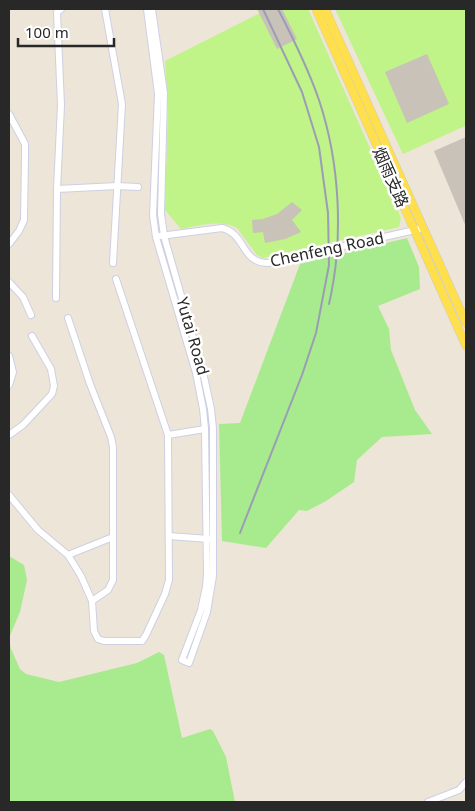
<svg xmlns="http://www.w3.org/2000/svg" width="475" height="811" viewBox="0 0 475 811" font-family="'Noto Sans','Noto Sans SC',sans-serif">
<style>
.green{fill:#a8ea8e}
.pitch{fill:#c0f388}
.building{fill:#c8c2b8}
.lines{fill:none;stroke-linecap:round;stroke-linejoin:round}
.minor-casing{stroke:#cdd0e4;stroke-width:8}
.major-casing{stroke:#cbcbcb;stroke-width:9}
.minor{stroke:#fff;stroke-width:6}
.major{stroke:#ffdf4b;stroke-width:8}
.rail{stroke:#9b9db5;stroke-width:2}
.labels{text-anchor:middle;stroke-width:5;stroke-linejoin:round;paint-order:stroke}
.street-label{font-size:16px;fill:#282828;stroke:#fff}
</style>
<rect width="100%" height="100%" fill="#ede5d8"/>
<g class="green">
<polygon points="407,238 419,267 420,289 378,306 389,329 391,350 415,410 432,434 382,437 357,460 354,482 326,501 307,511 299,510 266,548 222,541 219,424 240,423 300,264"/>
<polygon points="9,556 24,565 27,580 20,612 9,638 11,649 20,669 26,674 59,682 137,663 159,652 164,655 182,738 210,729 213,731 226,757 235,802 9,802"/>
</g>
<g class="pitch">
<path d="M268 9H308L401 218 399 227 263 258 257 255 237 228C220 219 199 226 181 229L165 210 168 109 165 61Z"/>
<polygon points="335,9 466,9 466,129 465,126 403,154"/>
</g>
<g class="building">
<polygon points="257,9 282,9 297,39 277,49"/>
<polygon points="427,54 449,104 407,123 385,72"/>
<polygon points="466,137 466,227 434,151"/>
<polygon points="292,202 302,210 292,220 301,232 285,239 265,243 263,232 253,233 252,220 263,219 277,214"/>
</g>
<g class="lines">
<g class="minor-casing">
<g id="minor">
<polyline points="105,9 122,104 113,263"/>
<polyline points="147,9 158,94 153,215 156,237 196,373 203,409 205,429 207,574 206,587 201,610 182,660 189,663 207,612 213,576 213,428 211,409 203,372 164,236 161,214 164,93 152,9"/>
<polyline points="9,114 25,144 25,156 24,220 19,231 9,244"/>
<polyline points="57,189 117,186 138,187"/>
<path d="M160 236 222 228C246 234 241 263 268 263L424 228"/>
<polyline points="9,282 23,297 31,315"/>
<polyline points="56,298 57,189 61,105 57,12 61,9"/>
<polyline points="68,318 90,384 111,437 113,447 113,580 108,590 92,601"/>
<polyline points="9,356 13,372 9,385"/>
<polyline points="9,435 23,425 52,394 54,386 51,369 32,336"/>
<polyline points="168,435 205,429"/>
<polyline points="9,495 38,530 68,555 81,576 92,601 94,631 98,639 104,641 142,641 146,635 165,594 169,580 168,435 116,279"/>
<polyline points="169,536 209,539"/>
<polyline points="68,555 113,537"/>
<polyline points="428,802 459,790 466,782"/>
</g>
</g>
<g class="major-casing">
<g id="major">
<polyline points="316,9 466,346"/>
<polyline points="325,9 466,323"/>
</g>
</g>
<use href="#minor" class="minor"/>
<use href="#major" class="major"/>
<g class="rail">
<path d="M278 9C293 38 308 68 319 100 340 163 344 239 329 304"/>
<polyline points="240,533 302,375 316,333 329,265 328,213 319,147 302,92 263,9"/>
</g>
</g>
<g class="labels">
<g class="street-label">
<text transform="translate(391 177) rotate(66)" y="6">烟雨支路</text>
<text transform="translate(327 249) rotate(-12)" y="6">Chenfeng Road</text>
<text transform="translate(193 336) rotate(74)" y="6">Yutai Road</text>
</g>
</g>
<rect width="475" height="811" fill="none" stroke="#282828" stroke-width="20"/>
<path d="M18 38v8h96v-8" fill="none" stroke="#282828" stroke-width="2.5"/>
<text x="25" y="38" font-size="15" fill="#282828" stroke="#ffffff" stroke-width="4" paint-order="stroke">100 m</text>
</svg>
